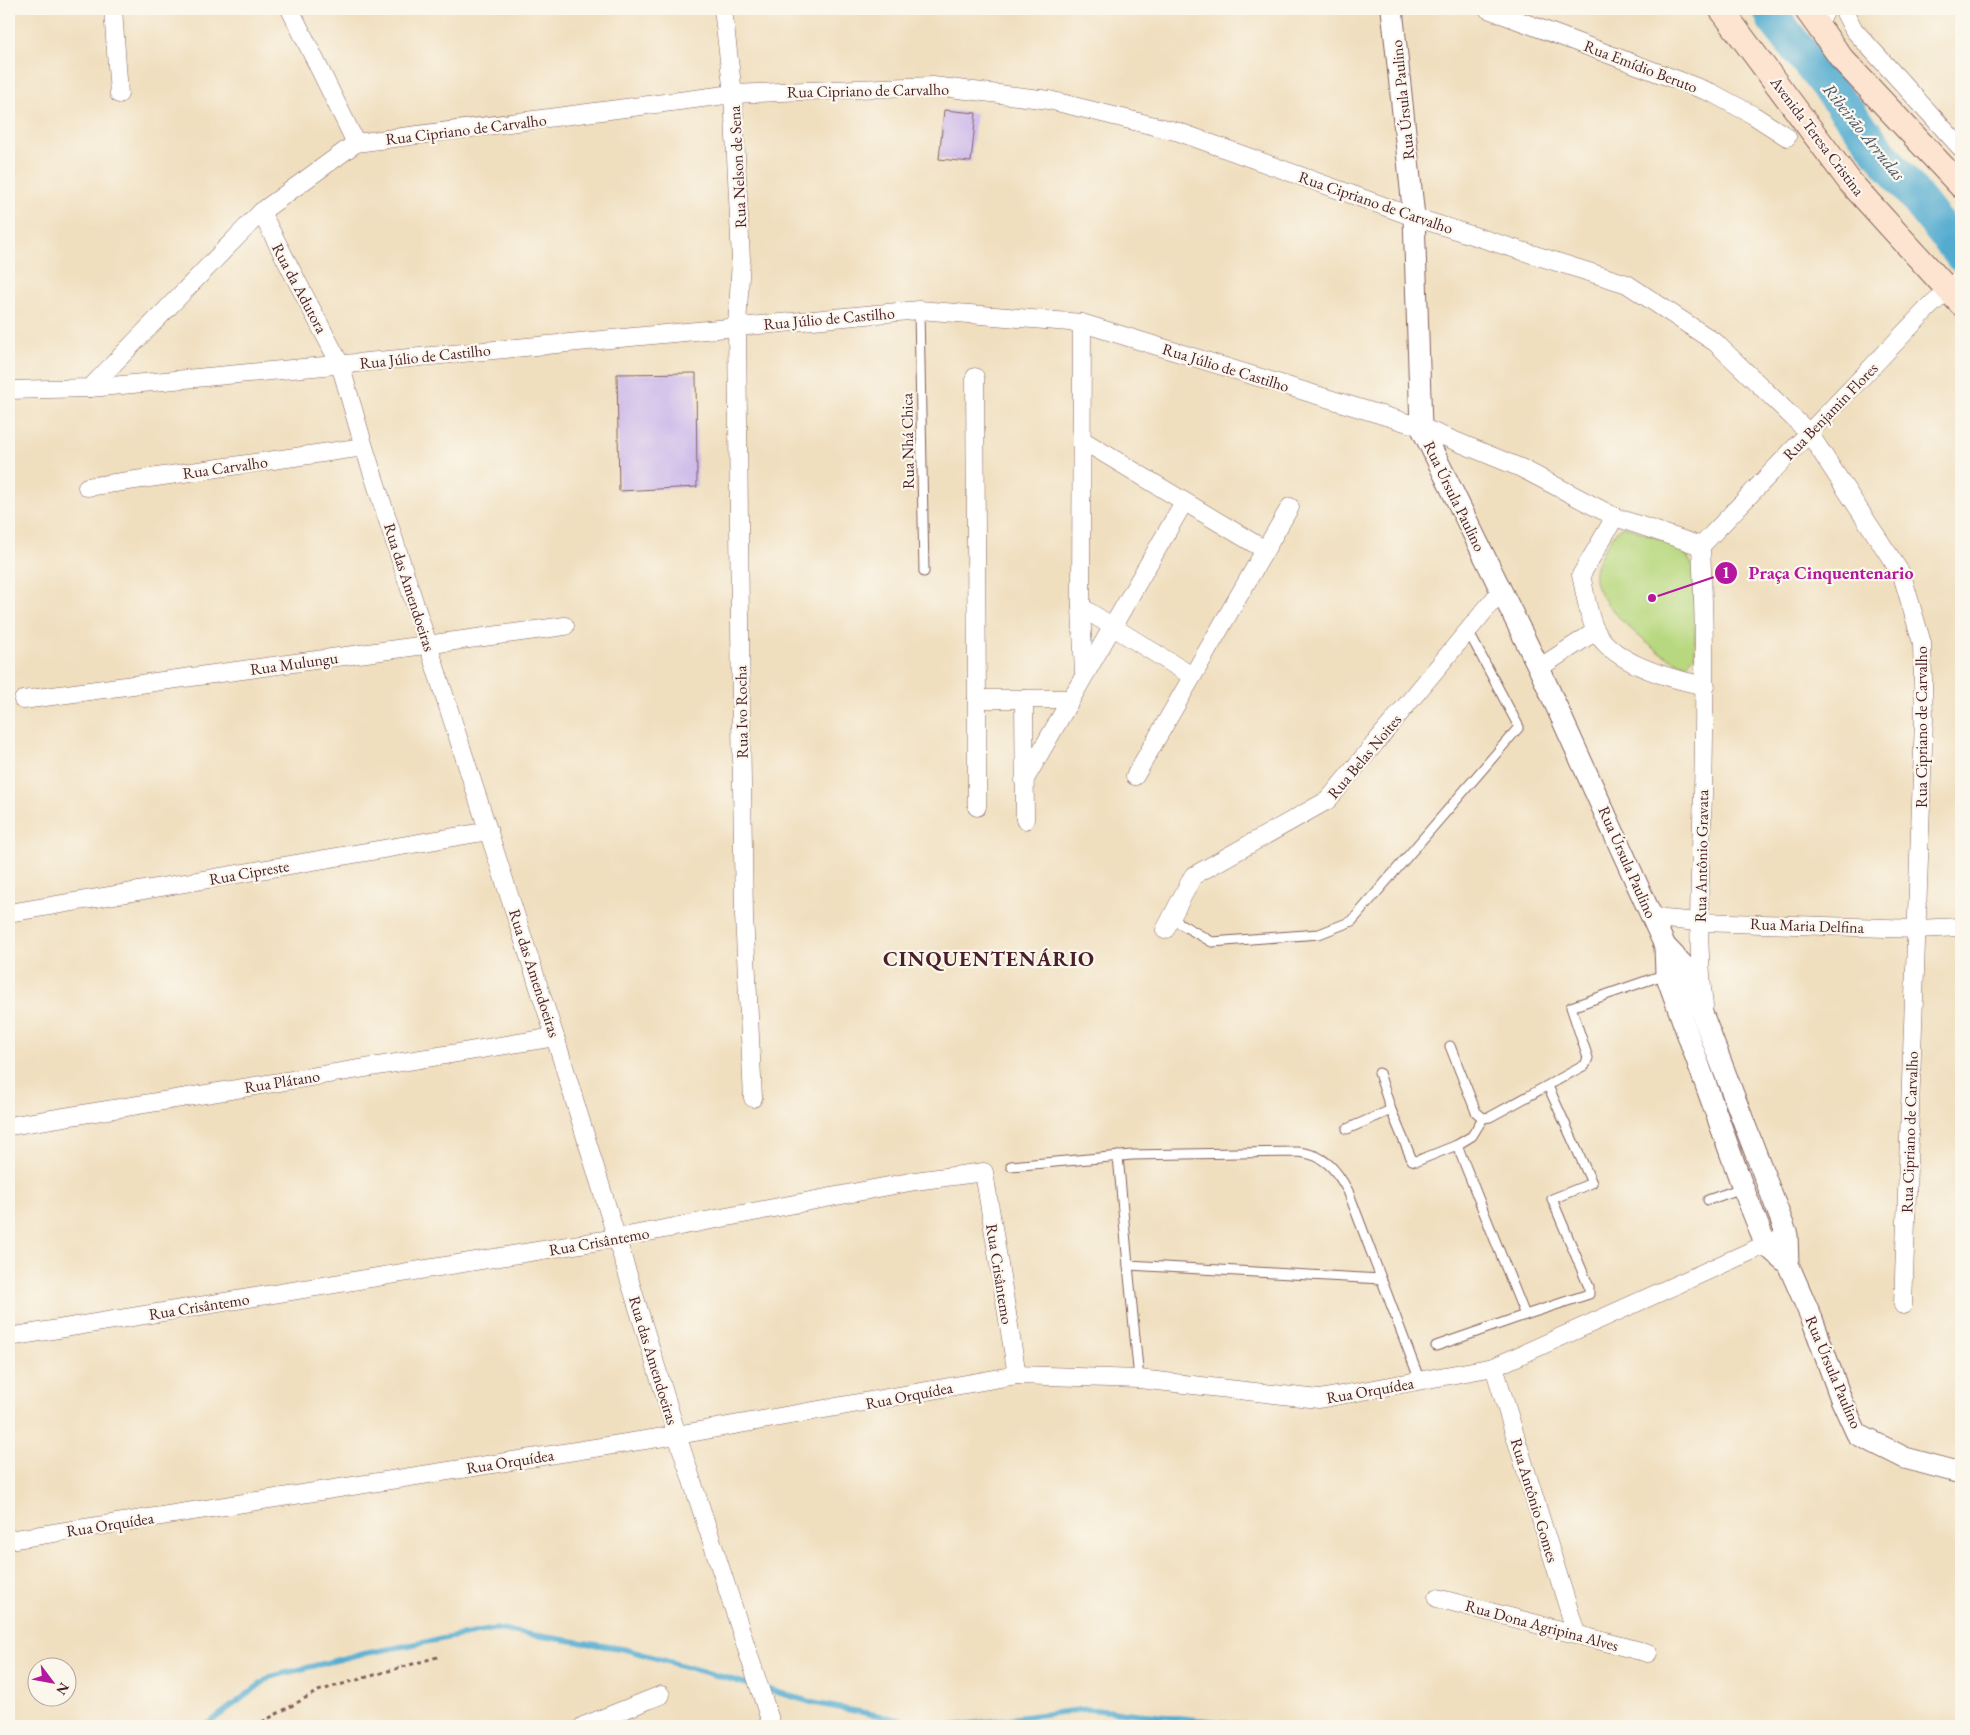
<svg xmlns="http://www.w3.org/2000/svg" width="1970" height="1735" viewBox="0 0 1970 1735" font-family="'EB Garamond',serif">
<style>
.green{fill:#b8d87f;stroke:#817c55}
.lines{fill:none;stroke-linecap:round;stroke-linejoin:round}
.stream{stroke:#52acd0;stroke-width:5.5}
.river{stroke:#52acd0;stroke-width:35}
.building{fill:#cab5ea}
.service-casing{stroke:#84625f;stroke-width:11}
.minor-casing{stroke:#84625f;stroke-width:19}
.tertiary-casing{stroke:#84625f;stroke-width:23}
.secondary-casing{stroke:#84625f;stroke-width:26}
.path{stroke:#84625f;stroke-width:3;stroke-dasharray:4 4;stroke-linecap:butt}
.service{stroke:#fff;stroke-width:9}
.minor{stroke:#fff;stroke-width:18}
.tertiary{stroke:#fff;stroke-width:21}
.secondary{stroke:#fde4d0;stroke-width:24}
.labels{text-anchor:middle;stroke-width:4.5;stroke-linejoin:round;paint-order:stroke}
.street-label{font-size:16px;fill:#4a1f2b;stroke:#fbf7ec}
.water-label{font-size:18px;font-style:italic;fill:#4d576d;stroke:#fbf7ec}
.district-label{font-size:21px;font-weight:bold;letter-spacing:1px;fill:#4a1f2b;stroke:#fbf7ec}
.leader{fill:none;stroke:#b5179e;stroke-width:2}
.callout-dot{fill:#b5179e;stroke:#fbf7ec;stroke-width:2}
.mark-label{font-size:15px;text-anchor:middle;font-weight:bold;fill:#fff}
.callout-label{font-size:18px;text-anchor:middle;font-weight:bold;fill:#b5179e;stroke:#fbf7ec;stroke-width:4.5;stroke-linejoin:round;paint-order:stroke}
</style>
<rect width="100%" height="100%" fill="#fbf7ec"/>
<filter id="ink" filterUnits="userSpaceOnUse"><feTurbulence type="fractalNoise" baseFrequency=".02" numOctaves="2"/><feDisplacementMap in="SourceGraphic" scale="10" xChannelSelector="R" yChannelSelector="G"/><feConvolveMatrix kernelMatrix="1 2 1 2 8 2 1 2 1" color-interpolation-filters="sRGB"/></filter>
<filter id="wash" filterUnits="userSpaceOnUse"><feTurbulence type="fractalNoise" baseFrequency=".0096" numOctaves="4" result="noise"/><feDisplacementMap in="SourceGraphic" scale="20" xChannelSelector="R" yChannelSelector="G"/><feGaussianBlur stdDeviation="1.12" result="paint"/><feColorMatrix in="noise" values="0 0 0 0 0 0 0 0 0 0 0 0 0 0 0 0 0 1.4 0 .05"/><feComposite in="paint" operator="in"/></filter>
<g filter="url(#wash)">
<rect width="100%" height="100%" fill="#f0dfbf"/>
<path class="green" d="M1624 526 1677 545 1687 556 1695 571V656L1687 664C1662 663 1600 606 1595 581 1592 562 1609 543 1618 529Z"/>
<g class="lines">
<g class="stream">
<polyline points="763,1688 814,1703 933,1726"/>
<polyline points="205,1726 270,1677 357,1655 495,1629 624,1649 754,1686"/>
<polyline points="951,1726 1086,1709 1263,1726"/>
</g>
<polyline class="river" points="1770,9 1774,19 1961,254"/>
</g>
<g id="blocks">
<g class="building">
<polygon points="944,110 976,113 971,162 939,159"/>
<polygon points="696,373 697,487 619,491 617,374"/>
</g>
</g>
</g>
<g filter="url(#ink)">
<use href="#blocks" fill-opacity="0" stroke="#84625f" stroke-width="1"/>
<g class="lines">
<g class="service-casing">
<g id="service">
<polyline points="919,310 924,572"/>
<polyline points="1172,919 1212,942 1319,934 1352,921 1519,727 1468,631"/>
<polyline points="1450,1046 1476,1112 1483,1118 1490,1117 1585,1065 1588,1058 1571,1007 1666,974"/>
<polyline points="1379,1073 1391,1110 1412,1160 1417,1161 1457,1145 1525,1315 1589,1294 1589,1287 1552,1199 1592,1183 1548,1086"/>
<polyline points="1347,1129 1391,1110"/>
<polyline points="1457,1145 1472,1136 1483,1118"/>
<polyline points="1118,1156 1128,1265 1381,1279"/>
<path d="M1011 1166 1132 1155 1298 1152C1324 1154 1336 1169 1348 1191L1420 1381"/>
<polyline points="1708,1200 1742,1188"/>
<polyline points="1128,1265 1139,1379"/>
<polyline points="1436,1346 1525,1315"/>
</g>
</g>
<g class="minor-casing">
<g id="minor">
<polyline points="113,9 119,94"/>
<polyline points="290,9 356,143"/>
<polyline points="723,9 733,94 741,260 737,326 741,718 744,915 753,1098"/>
<polyline points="1488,9 1712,93 1753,115 1787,137"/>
<polyline points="1843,9 1854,30 1961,148"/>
<polyline points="1817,25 1827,9"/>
<polyline points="261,212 340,364 364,447 555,1037 677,1435 772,1726"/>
<polyline points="1082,323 1081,607 1084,674"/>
<polyline points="975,377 977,699"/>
<polyline points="90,388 261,212 356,143 733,94 933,86 1049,100 1179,132 1414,217 1627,284 1716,343 1809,433 1902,575 1922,643 1924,719 1903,1305"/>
<polyline points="9,390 90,388 919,310 1082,323 1421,427 1521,468 1615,517 1701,546"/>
<polyline points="1082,440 1265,550"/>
<polyline points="87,487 364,447"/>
<path d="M1615 517 1581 575C1585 591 1588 617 1596 631 1614 664 1671 679 1706 686"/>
<path d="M1701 546C1705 629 1705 710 1703 793 1701 864 1695 935 1704 1006"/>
<polyline points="1701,546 1930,306 1961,278"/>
<polyline points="1081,607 1192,676"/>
<polyline points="1539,668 1596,631"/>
<polyline points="1024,699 1025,820"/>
<polyline points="23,700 565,626"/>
<polyline points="1135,776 1290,507"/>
<polyline points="1024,781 1184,502"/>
<polyline points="977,807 977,699 1070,699"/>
<polyline points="9,913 489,831"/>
<polyline points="1653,918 1699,922 1916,929 1961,927"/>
<polyline points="1165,930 1193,876 1328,800 1500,592"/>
<polyline points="9,1126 555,1037"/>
<polyline points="9,1337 617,1238 915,1181 984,1172 1017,1375"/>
<polyline points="1494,1367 1576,1633"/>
<polyline points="9,1540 677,1435 1017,1375 1139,1379 1319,1399 1494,1367 1778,1239"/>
<polyline points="1437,1598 1648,1653"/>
<polyline points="583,1726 661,1695"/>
</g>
</g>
<g class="tertiary-casing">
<g id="tertiary">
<polyline points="1392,9 1414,217 1421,427 1539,668 1665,946 1684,966 1787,1235 1788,1264 1812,1319 1841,1399 1857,1434 1905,1458 1961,1473"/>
<polyline points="1665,946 1666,974 1743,1188 1766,1245 1788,1264"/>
</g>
</g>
<g class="secondary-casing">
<g id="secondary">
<polyline points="1721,9 1850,182 1961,304"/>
<polyline points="1806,9 1842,59 1961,186"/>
</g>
</g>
<polyline class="path" points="255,1726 318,1691 441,1656"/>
<use href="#service" class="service"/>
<use href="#minor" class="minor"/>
<use href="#tertiary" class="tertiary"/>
<use href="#secondary" class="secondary"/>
</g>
</g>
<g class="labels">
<g class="street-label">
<text transform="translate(1641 66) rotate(21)" y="6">Rua Emídio Beruto</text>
<text transform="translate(868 90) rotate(-1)" y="6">Rua Cipriano de Carvalho</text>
<text transform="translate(1402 100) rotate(-96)" y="6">Rua Úrsula Paulino</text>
<text transform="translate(466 129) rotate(-7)" y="6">Rua Cipriano de Carvalho</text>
<text transform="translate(1818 136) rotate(53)" y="6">Avenida Teresa Cristina</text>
<text transform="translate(737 167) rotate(-93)" y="6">Rua Nelson de Sena</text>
<text transform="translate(1376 202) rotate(19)" y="6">Rua Cipriano de Carvalho</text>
<text transform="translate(300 288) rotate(62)" y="6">Rua da Adutora</text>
<text transform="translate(829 318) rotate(-5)" y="6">Rua Júlio de Castilho</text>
<text transform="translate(425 356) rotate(-6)" y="6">Rua Júlio de Castilho</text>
<text transform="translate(1226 367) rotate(17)" y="6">Rua Júlio de Castilho</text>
<text transform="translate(1830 411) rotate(-46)" y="6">Rua Benjamin Flores</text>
<text transform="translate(907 441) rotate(-91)" y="6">Rua Nhá Chica</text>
<text transform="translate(225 467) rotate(-8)" y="6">Rua Carvalho</text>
<text transform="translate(1455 496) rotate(64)" y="6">Rua Úrsula Paulino</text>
<text transform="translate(410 587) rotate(72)" y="6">Rua das Amendoeiras</text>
<text transform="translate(294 663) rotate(-8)" y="6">Rua Mulungu</text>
<text transform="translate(741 712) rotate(-91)" y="6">Rua Ivo Rocha</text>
<text transform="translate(1921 727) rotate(-90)" y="6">Rua Cipriano de Carvalho</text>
<text transform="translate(1364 756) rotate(-50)" y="6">Rua Belas Noites</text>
<text transform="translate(1701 856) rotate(-89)" y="6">Rua Antônio Gravata</text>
<text transform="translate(1628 862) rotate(66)" y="6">Rua Úrsula Paulino</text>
<text transform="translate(249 872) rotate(-10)" y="6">Rua Cipreste</text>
<text transform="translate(1807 925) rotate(2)" y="6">Rua Maria Delfina</text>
<text transform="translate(535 973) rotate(72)" y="6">Rua das Amendoeiras</text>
<text transform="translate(282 1081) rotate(-9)" y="6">Rua Plátano</text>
<text transform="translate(1909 1132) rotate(-88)" y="6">Rua Cipriano de Carvalho</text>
<text transform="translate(599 1241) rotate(-10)" y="6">Rua Crisântemo</text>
<text transform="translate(1000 1274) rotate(81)" y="6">Rua Crisântemo</text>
<text transform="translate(199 1306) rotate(-9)" y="6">Rua Crisântemo</text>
<text transform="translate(654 1360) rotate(73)" y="6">Rua das Amendoeiras</text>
<text transform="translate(1834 1372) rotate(67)" y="6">Rua Úrsula Paulino</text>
<text transform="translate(1370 1390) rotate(-10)" y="6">Rua Orquídea</text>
<text transform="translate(909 1395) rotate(-11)" y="6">Rua Orquídea</text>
<text transform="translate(510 1461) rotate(-9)" y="6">Rua Orquídea</text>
<text transform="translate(1535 1500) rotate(73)" y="6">Rua Antônio Gomes</text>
<text transform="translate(110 1524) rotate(-9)" y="6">Rua Orquídea</text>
<text transform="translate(1542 1625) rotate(15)" y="6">Rua Dona Agripina Alves</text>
</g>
<g class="water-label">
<text transform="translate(1864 132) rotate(51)" y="6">Ribeirão Arrudas</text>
</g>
<g class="district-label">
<text x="989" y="966">CINQUENTENÁRIO</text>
</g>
</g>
<path class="leader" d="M1652 598L1726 573"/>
<g class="callout-dot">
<circle cx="1652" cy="598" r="5"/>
<circle cx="1726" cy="573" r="12"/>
</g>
<g class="mark-label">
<text x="1726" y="578">1</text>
</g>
<g class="callout-label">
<text x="1831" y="579">Praça Cinquentenario</text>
</g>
<rect width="1970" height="1735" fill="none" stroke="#fbf7ec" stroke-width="30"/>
<g transform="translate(52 1682) rotate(122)"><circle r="24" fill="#fbf7ec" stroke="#b4a19f"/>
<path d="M0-4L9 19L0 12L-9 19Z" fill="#b5179e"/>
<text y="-8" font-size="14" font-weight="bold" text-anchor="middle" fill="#4a1f2b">N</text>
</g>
</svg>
